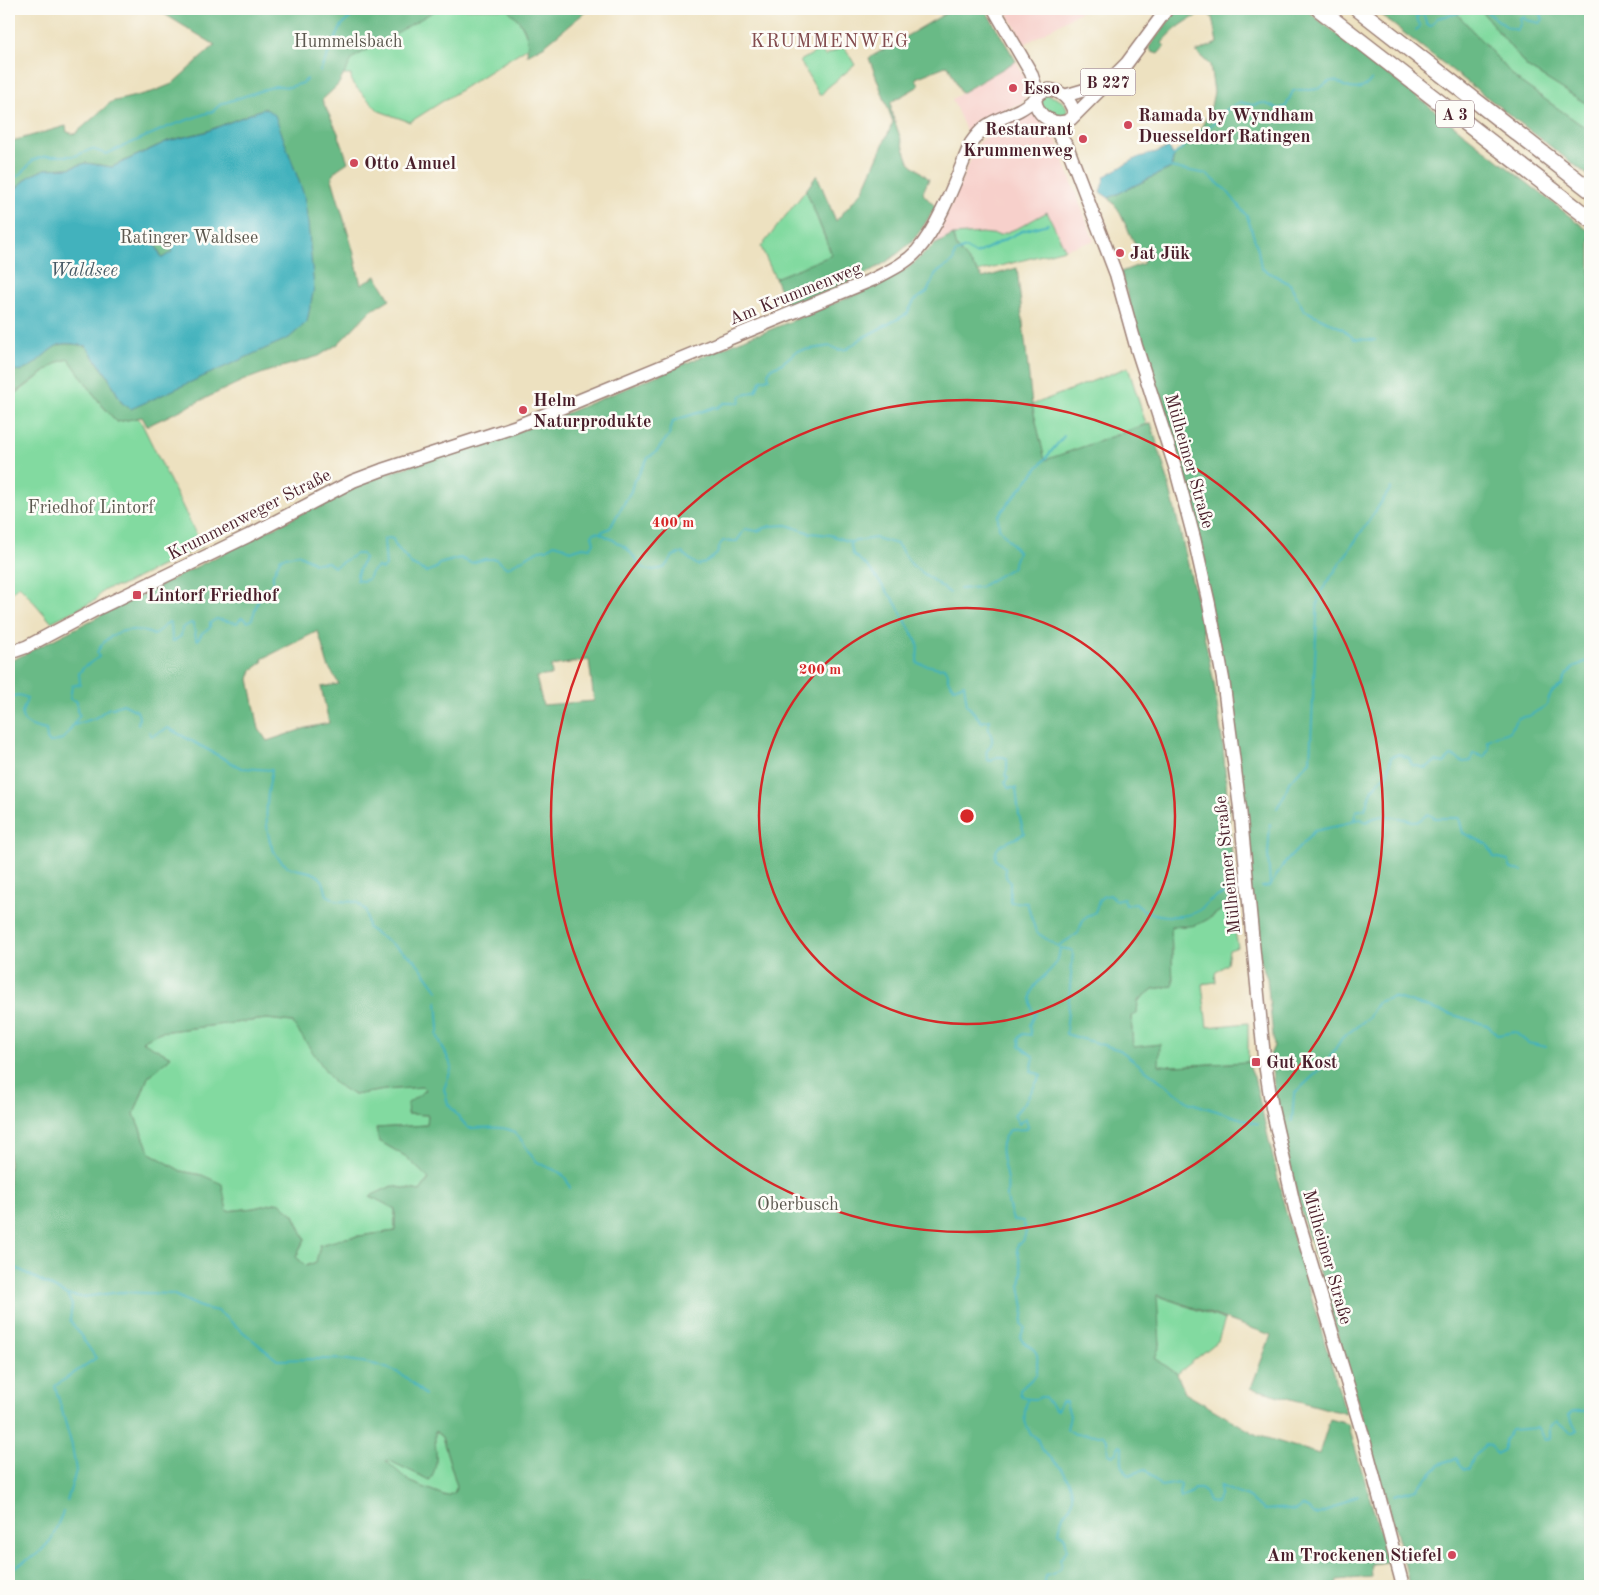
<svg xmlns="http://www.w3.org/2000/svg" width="1599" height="1595" viewBox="0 0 1599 1595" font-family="'Old Standard TT',serif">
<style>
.built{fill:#f7d0cb}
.green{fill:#82daa0;stroke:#667c66}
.forest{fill:#69ba86;stroke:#5a6c58;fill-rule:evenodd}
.water{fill:#43b2bd;stroke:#466874;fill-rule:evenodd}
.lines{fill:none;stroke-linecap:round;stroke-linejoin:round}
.stream{stroke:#43b2bd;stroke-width:2}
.major-casing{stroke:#9c8076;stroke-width:15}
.highway-casing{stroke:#9c8076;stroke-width:18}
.major{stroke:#fff;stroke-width:12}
.highway{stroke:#fff;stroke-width:15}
.ring{fill:none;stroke:#d62828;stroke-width:2.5}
.poi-dot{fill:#d1495b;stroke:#fdfcf7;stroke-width:2}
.labels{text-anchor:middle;stroke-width:5;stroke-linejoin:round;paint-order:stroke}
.shield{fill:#fdfcf7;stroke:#806168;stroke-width:1}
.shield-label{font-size:16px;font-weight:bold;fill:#4a1f2b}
.park-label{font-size:18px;fill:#5b574e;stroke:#fdfcf7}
.poi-label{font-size:18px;font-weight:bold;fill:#4a1f2b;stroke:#fdfcf7;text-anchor:start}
.street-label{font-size:18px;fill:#4a1f2b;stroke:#fdfcf7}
.neighbourhood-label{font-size:19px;letter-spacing:1px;fill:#834c4e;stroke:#fdfcf7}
.water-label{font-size:19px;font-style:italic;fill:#475a65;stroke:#fdfcf7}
.centre{fill:#d62828;stroke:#fdfcf7;stroke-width:2.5}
.ring-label{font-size:15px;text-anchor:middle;font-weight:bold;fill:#d62828;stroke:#fdfcf7;stroke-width:5;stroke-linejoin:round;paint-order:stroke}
</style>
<rect width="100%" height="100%" fill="#fdfcf7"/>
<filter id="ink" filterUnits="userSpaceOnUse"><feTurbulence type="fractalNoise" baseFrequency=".02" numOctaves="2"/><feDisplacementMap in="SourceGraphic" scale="10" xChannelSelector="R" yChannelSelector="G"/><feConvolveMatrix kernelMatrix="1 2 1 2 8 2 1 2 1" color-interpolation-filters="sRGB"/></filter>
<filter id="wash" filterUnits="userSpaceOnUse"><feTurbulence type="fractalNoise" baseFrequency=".0096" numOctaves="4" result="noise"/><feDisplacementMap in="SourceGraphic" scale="20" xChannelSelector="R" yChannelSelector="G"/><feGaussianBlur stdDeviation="1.12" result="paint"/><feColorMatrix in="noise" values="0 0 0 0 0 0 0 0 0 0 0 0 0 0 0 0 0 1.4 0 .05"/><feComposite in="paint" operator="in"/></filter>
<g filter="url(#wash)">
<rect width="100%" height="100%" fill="#ede1c0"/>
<g class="built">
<polygon points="1005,9 1085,9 1025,44"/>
<polygon points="1016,61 1025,79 1027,85 1026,96 1021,104 978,119 973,124 968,135 952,99"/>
<polygon points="1025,114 1036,115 1050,129 1061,149 1063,159 1094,241 1065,249 1047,213 1020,227 1000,235 982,233 934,245 976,147 987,132 998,125"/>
</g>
<g class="green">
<path d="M321 9H533L513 14C522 23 528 35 528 47L410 122 379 111 352 83 351 75H341Z"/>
<polygon points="1453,9 1480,9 1527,67 1590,106 1590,131 1516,79"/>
<polygon points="844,46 855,65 827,88 820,96 800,61 821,49 825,56"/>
<path d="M1044 94C1054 97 1073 102 1065 117L1056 118 1044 110 1040 97Z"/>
<polygon points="806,190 832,256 775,278 761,247"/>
<polygon points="1047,212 1065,249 978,272 955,245 953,235 982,233 1000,235 1020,227"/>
<path d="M69 359 100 403 117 422 137 418 140 420 202 546 119 587C109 586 100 591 96 600L51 622 19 585 9 595V399L58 362Z"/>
<polygon points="1128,367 1146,424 1045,461 1032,405"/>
<path d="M1230 906 1238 947 1229 950 1227 964 1215 973 1216 982 1202 984 1207 1027 1248 1023V1062L1175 1066 1159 1065 1133 1047 1131 1016 1137 1013 1138 1001 1153 989 1173 986 1171 926C1186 926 1197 926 1210 918 1217 914 1222 907 1230 906Z"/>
<polygon points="267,1019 292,1022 305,1039 353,1095 385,1090 422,1087 426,1090 409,1103 407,1114 428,1115 427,1125 376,1128 379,1141 405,1156 429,1178 420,1191 392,1186 371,1196 395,1209 395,1231 345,1238 316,1262 306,1266 296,1257 305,1239 294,1215 279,1202 254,1208 226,1211 202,1175 181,1171 150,1153 134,1114 148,1077 171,1057 141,1041 160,1032"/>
<polygon points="1156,1295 1225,1320 1218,1341 1177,1374 1155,1358 1160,1345"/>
<polygon points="434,1431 442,1437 457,1486 454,1493 446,1496 410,1482 385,1461 390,1461 430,1480 436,1460"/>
</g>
<g class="forest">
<path d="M156 9H438L353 58 338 85 322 100 338 133 348 162C341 167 332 171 332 179L353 250 361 285 376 276 390 299 369 312 338 344 319 356 269 371 242 381 147 426 142 417 117 422 100 403 69 359 58 362 13 395 9 392V367C27 381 43 350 59 345 68 342 78 345 86 346L107 375 122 403 265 108 205 132 168 141 112 167 86 163 69 168 45 169 30 176 11 192 9 189V142L66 126 67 132 75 134 111 102 152 92 172 84 215 45Z"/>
<path d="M507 9H589L545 45 527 55C529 32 524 24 507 9Z"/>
<path d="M953 9H985L1016 61 961 93 948 65 916 78 919 86 891 102V111L909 162 929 179 923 192 924 195 936 207C928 218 921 232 912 241 878 275 830 289 787 307L775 278 832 255 806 190 817 175 836 221 863 190 893 122 869 58Z"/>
<path d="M1178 9H1305L1590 232V1586H1409L1402 1551 1299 1205 1277 1109 1270 1055 1274 1046 1267 978 1261 964 1198 532 1177 453 1141 343 1121 272 1144 263 1118 209 1109 198 1171 168 1174 156 1200 130 1210 111 1214 92 1210 65 1196 52 1217 43 1212 17 1206 13C1188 18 1174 29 1162 43L1165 46 1158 54 1152 52 1149 47Z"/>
<polygon points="1373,9 1453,9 1516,79 1590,131 1590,177"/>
<polygon points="1480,9 1590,9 1590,106 1527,67"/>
<polygon points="158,233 168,242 172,252 162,258 152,238"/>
<path d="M953 235 955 245 983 278 1017 268 1032 405 1045 460 1151 423 1167 477 1198 606 1214 683 1223 746 1236 905C1219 908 1212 919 1196 925 1189 927 1179 926 1171 926L1173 986 1153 989 1138 1001 1137 1014 1131 1016 1133 1047 1160 1044 1159 1065 1175 1066 1248 1062 1254 1077 1285 1209 1346 1414 1251 1388 1271 1335 1157 1295 1160 1345 1155 1358 1177 1374 1185 1393 1257 1435 1319 1454 1330 1419 1348 1424 1389 1562 1371 1564 1372 1577 1337 1580 1336 1586H9V660L15 659 350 489 379 476 543 423 756 334H760L881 284 908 268 934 245ZM318 631 328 666 339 684 321 687 329 723 306 728 267 741 259 729 249 679 252 670 263 662 262 659ZM589 660 594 701 543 705 536 677 552 675 551 666ZM267 1019 292 1022 334 1083 354 1095 385 1090 422 1087 426 1090 408 1103 407 1114 428 1115 427 1125 376 1128 379 1141 405 1156 429 1179 420 1191 392 1186 370 1196 395 1209V1231L345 1238 320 1245 316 1262 306 1266 296 1257 305 1239 294 1215 279 1202 254 1208 227 1211 222 1184 202 1175 181 1171 150 1153 134 1114 148 1077 171 1057 142 1041 160 1032ZM435 1431 442 1437 457 1486 454 1493 446 1496 410 1482 386 1461H390L429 1480C441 1466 434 1447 435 1431Z"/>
</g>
<g class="water">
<path d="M265 108 275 115 304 195 308 223 314 288 307 322 289 338 131 409 122 403 107 375 86 346C78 345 68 342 59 345 43 351 27 381 9 367V195L30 176 45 169 69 168 86 163 112 167 168 141 205 132ZM158 233 168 242 172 252 162 258 152 238Z"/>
<polygon points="1169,148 1174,156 1171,168 1109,198 1100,192 1105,176 1137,158"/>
</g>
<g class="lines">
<g class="stream">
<polyline points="1483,9 1507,27 1517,30 1521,23 1520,18 1523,16 1526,20 1540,23 1543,19 1540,12 1544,9"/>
<polyline points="1545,9 1553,12 1554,9"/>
<polyline points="1416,30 1420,25 1416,17 1421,14 1424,16 1427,25 1431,26 1437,18 1459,13"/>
<polyline points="320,71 342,25 357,12 359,9"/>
<path d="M1173 156 1191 140 1214 123 1226 110 1240 102 1252 105 1263 103 1280 109 1286 106 1293 91C1302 88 1311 92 1320 88 1325 85 1328 80 1334 81 1338 81 1340 84 1344 86 1355 91 1364 90 1371 80"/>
<polyline points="1169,167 1207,174 1227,191 1247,216 1258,250 1261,268 1290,284 1304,310 1343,329 1354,339 1375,340"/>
<polyline points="9,182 22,173 33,160 46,156 75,156 92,149 106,154 170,126 213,111 221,104 275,86 290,87 303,83 307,79"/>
<path d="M601 532 610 528 631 491 634 480 637 477 648 458 657 451 669 435 673 421C686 415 702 413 714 407L717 408 724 403H739L741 396 756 391 761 380 769 378 768 373 773 367 781 364 797 351 831 346 838 350 847 349 862 338 907 314 914 301 927 292 936 273 953 262 955 253 965 248 976 254 1022 231 1048 224"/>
<polyline points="850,542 875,538 897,544 912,565 950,593"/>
<polyline points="960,589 980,587 1012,568 1018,552 999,528 998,516 1064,436"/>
<path d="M9 705 12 703V697C17 694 21 695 27 698 26 703 23 708 22 713 20 725 38 728 46 730L47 739 49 742C70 743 69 725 80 716L77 711V701L70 699 72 686 80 684 79 673 84 667 99 657 97 652C109 630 132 625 154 635L169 622 171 624 172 640 174 641 181 636 182 628 191 623 193 624 196 638 198 640 202 633 210 628V623L216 619 237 623 241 618H244L248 622 252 619 259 598 273 583V574L281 558 298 554 315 563 328 562 334 567 356 554H362L364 558 357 575V580L363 581 368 579C370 573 372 570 378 567L382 569 386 566 384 539 389 538 393 539 395 545 412 565 427 572 438 567 439 564 460 558 471 563 485 559H496L507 568 539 550 547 549 554 544 565 547 570 551 583 547 590 548 594 543 592 535 595 532 600 533C608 537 617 542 625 547 641 560 636 575 664 568L673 556 682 553 697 565 705 563 717 554 719 546 723 541H737L745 529 757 531 770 526 787 525 810 533 830 535 850 542 853 554 869 568 895 602 918 644 917 663 939 668 945 667 948 673V680L954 688 964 684 967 705 982 722 989 720C989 723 988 726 989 729 989 733 993 736 992 741 991 750 983 748 988 760L991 761 997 757H1004L1007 759V770L1005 775 1008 778 1005 782 1008 788H1016L1019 815 1024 833C1013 843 992 841 996 860L1005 868 1006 877 1010 882V902L1027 903 1036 932 1060 948C1059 953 1059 959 1056 963 1043 982 1026 982 1032 1011L1036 1013 1030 1025 1031 1035 1023 1034 1019 1038 1020 1046 1034 1057 1031 1072 1039 1074 1041 1075 1025 1102 1014 1115 1019 1124 1025 1118 1026 1119 1028 1127 1027 1129 1010 1130C994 1145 1005 1163 1007 1181 1008 1186 1007 1192 1007 1197 1008 1205 1011 1213 1013 1220L1023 1221 1026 1232 1023 1241 1018 1244 1017 1248 1022 1272 1020 1285 1024 1308 1022 1324 1025 1328 1020 1337C1025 1349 1040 1345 1037 1363 1037 1368 1038 1371 1036 1375L1020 1390C1019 1400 1030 1399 1037 1399L1040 1397H1045L1054 1409 1057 1410 1061 1402H1066L1070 1416 1067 1429 1075 1434 1102 1435 1107 1440 1108 1453 1112 1456 1116 1453 1119 1446 1122 1447C1122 1457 1120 1469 1128 1475L1145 1470C1153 1475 1154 1481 1161 1486L1180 1483 1181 1485 1179 1494 1181 1497 1192 1492 1193 1489H1201L1205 1492 1209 1502 1216 1503 1220 1496V1486L1247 1497 1265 1510C1271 1510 1278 1508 1283 1509 1292 1511 1295 1512 1303 1506L1310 1509 1314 1515C1332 1512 1341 1502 1358 1495"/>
<polyline points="74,725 95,718 109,708 113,708 123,704 137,711 139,717 138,724"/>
<path d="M149 732 152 736 168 728 241 768 272 770C266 798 259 847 287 866 297 872 315 869 322 880 325 884 325 891 327 895L337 901 357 902 366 911 368 928 415 960 438 991"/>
<polyline points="1277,808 1285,794 1289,782 1310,761 1318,596 1391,488"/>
<path d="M1354 820 1361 819 1366 822C1382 811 1400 818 1417 822L1428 814 1435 818H1459L1463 833 1487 844 1494 857 1508 860 1511 869 1522 871"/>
<polyline points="1270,886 1268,855 1270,824"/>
<path d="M1262 887 1270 886C1275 879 1279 869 1285 863 1294 852 1305 843 1314 831L1342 825 1354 820 1356 811 1365 809 1372 789 1388 772 1391 757 1399 754 1409 758 1412 765 1426 768 1436 761 1444 763 1451 756 1455 757 1463 762 1471 761 1473 753 1484 757 1489 749 1488 741C1502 729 1507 741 1518 718L1529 716 1547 705C1549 695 1553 690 1562 685 1566 671 1576 665 1590 660"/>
<path d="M1058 946 1077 934 1084 919 1095 912 1099 901 1102 897 1110 895 1115 900 1124 898 1126 905 1135 903C1148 918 1183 920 1200 910 1203 908 1205 904 1208 902 1214 897 1220 895 1227 893"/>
<polyline points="1060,948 1072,950 1073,952 1066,1034 1120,1050 1188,1102 1258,1124"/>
<path d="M437 1001 439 1028 437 1035 452 1067 444 1089 448 1104 468 1128C477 1128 498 1126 507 1129 521 1132 526 1151 535 1160 548 1172 563 1165 570 1188"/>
<polyline points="1292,1121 1294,1094 1325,1065 1342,1038 1368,1018 1378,1002 1393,997 1487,1025 1498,1035 1515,1032 1528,1043 1546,1047"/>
<path d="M9 1264 67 1295 83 1297 120 1292 172 1294 203 1308 218 1311 277 1360C319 1359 362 1355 401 1374 409 1379 417 1388 425 1395"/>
<polyline points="67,1295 72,1305 70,1320 96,1358 55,1386 72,1446 76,1471 67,1501"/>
<path d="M1027 1400C1024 1418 1022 1417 1031 1435 1040 1437 1038 1444 1042 1451 1058 1462 1077 1483 1071 1504 1070 1509 1066 1510 1064 1514 1061 1519 1060 1527 1059 1533 1068 1536 1065 1543 1067 1550L1060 1559 1061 1568 1053 1574 1046 1576 1044 1586"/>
<polyline points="1394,1495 1416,1489 1440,1465 1456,1458 1464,1469 1469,1469 1474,1456 1485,1445 1491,1446 1496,1454 1504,1450 1504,1441 1511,1430 1537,1428 1545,1440 1550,1439 1550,1427 1557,1421 1571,1433 1577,1430 1569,1415 1573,1411 1585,1411 1590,1401"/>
<polyline points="9,1570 38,1554 51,1540 63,1512"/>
</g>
</g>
</g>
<g filter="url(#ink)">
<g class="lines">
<g class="major-casing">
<g id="major">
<polyline points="994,9 1031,73 1038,94"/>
<polyline points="1064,96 1088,89 1100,81"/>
<path d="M1074 115C1073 97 1048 78 1035 99 1037 117 1055 128 1071 119L1127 63 1167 9"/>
<polyline points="1051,120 1060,137 1067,146 1116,274 1136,346 1176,470 1194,538 1209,604 1223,679 1240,808 1264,1057 1272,1108 1295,1209 1362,1432 1403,1586"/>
<path d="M9 653 26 647 101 607 248 536 353 481 382 470 514 427 556 410 874 279C889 271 905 264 917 251 940 225 957 176 971 143 987 120 996 122 1019 110 1025 107 1030 103 1035 99"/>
</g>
</g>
<g class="highway-casing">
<g id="highway">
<polyline points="1319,9 1590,219"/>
<polyline points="1358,9 1590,190"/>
</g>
</g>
<use href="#major" class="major"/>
<use href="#highway" class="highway"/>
</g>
</g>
<g class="ring">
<circle cx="967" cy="816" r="208"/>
<circle cx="967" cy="816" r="416"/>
</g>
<g class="poi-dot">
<circle cx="1013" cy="88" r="5"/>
<circle cx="1128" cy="125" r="5"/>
<circle cx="1083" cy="139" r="5"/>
<circle cx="354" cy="163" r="5"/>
<circle cx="1120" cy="253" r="5"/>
<circle cx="523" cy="410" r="5"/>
<rect x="132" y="590" width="10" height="10" rx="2.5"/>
<rect x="1251" y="1057" width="10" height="10" rx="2.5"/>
<circle cx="1452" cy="1555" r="5"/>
</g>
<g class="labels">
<g class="shield">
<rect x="1080.5" y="68.5" width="55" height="27" rx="4"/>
<rect x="1436" y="100.5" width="38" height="27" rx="4"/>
</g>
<g class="shield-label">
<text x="1108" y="88">B 227</text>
<text x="1455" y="120">A 3</text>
</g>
<g class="park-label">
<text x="348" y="47">Hummelsbach</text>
<text x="189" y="243">Ratinger Waldsee</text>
<text x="91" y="513">Friedhof Lintorf</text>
<text x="798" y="1210">Oberbusch</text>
</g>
<g class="poi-label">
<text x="1023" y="94">Esso</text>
<text x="1138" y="121">Ramada by Wyndham<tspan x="1138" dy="21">Duesseldorf Ratingen</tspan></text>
<text x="1073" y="135" text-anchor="end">Restaurant<tspan x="1073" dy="21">Krummenweg</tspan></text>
<text x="364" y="169">Otto Amuel</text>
<text x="1130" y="259">Jat Jük</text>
<text x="533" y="406">Helm<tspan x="533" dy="21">Naturprodukte</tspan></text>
<text x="147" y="601">Lintorf Friedhof</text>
<text x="1266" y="1068">Gut Kost</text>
<text x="1442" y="1561" text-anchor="end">Am Trockenen Stiefel</text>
</g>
<g class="street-label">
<text transform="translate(795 293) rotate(-22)" y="6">Am Krummenweg</text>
<text transform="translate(1190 461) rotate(74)" y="6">Mülheimer Straße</text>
<text transform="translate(249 514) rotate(-27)" y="6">Krummenweger Straße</text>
<text transform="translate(1227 865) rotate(-96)" y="6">Mülheimer Straße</text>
<text transform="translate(1328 1257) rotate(74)" y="6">Mülheimer Straße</text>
</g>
<g class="neighbourhood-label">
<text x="830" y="47">KRUMMENWEG</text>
</g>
<g class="water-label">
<text x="84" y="276">Waldsee</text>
</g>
</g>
<circle cx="967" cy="816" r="8" class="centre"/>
<g class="ring-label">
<text x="673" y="527">400 m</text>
<text x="820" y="674">200 m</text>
</g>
<rect width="1599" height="1595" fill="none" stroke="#fdfcf7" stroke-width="30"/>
</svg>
